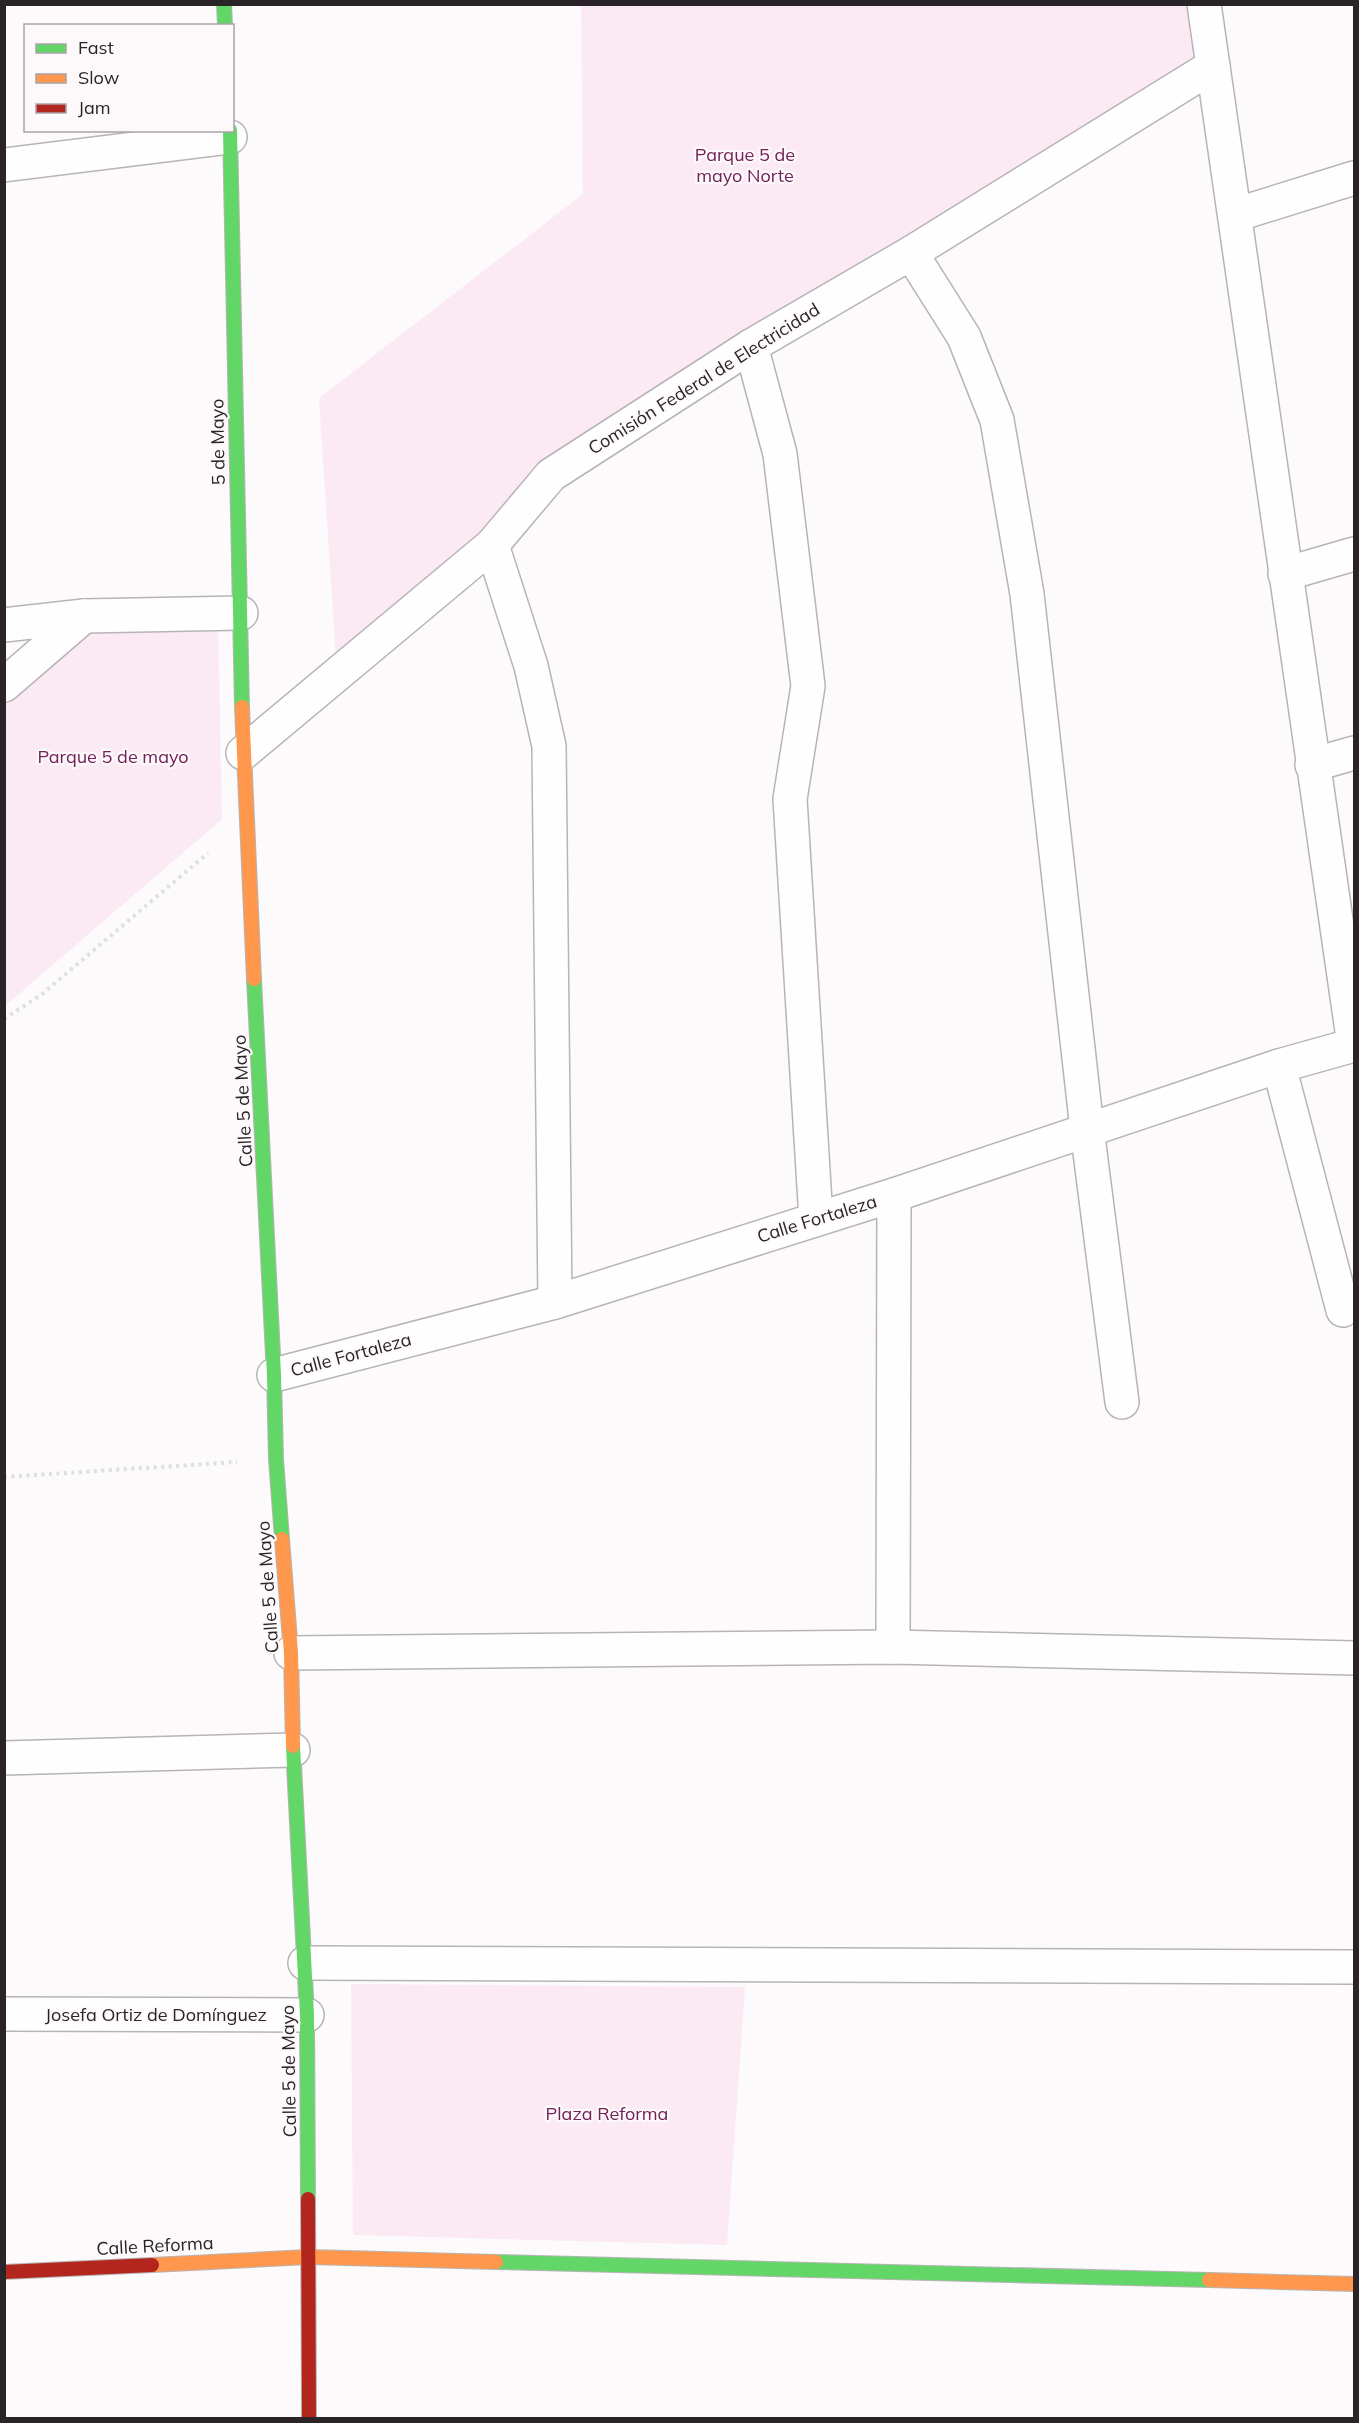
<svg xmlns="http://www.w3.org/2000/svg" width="1359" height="2423" viewBox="0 0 1359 2423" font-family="Mulish,sans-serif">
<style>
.green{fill:#fbeaf3}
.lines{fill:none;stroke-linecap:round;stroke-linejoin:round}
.street-casing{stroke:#b8b4b6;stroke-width:36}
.fast-casing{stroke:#b8b4b6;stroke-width:16}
.slow-casing{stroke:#b8b4b6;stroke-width:16}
.jam-casing{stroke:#b8b4b6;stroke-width:16}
.path{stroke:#dfdfdf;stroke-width:4;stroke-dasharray:3 4.5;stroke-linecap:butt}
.street{stroke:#fffefe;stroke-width:33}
.fast{stroke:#63d668;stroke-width:14}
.slow{stroke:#ff974d;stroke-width:14}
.jam{stroke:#b3261e;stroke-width:14}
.labels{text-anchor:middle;stroke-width:4.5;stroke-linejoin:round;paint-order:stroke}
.park-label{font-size:18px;fill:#722058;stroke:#fdf9fb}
.street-label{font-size:18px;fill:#2a2327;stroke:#fdf9fb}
</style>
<rect width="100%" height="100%" fill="#fcfafb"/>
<g class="green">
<polygon points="581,5 1195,5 1204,58 560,477 338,690 319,398 583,194"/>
<polygon points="218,625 222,819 5,1006 5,694 86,629"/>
<polygon points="351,1984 745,1987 727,2245 353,2235"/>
</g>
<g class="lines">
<g class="street-casing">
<g id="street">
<polyline points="1204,4 1354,1045"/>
<polyline points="4,165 230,137"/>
<polyline points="1235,215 1354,178"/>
<polyline points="911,253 964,337 997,420 1027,594 1087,1129 1122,1402"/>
<polyline points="751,346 780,454 808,686 790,799 816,1219"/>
<polyline points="492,545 531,666 549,746 555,1302"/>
<polyline points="1285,574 1354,554"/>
<polyline points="4,625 84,616 241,613"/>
<polyline points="4,685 84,616"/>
<polyline points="243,753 492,545 551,475 751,346 911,253 1213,66"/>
<polyline points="1312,765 1354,753"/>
<polyline points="1279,1066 1343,1310"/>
<polyline points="274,1375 555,1302 894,1195 1279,1066 1354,1045"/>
<polyline points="893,1647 894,1195"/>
<polyline points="291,1653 893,1647 1354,1658"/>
<polyline points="4,1758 293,1750"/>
<polyline points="305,1963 1354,1967"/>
<polyline points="4,2014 307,2015"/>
</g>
</g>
<g class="fast-casing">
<g id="fast">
<polyline points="224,4 225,26"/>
<polyline points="230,130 242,707"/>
<polyline points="254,979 274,1375 276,1459 282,1539"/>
<polyline points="293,1746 307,2015 308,2199"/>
<polyline points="496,2262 1209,2280"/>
</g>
</g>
<g class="slow-casing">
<g id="slow">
<polyline points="242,707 254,979"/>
<polyline points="282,1539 291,1653 293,1746"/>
<polyline points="152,2265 308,2257 496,2262"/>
<polyline points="1209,2280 1354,2284"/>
</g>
</g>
<g class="jam-casing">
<g id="jam">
<polyline points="308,2199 309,2418"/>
<polyline points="4,2272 152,2265"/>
</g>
</g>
<g class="path">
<polyline points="4,1019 41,995 208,853"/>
<polyline points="4,1477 237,1462"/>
</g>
<use href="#street" class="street"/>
<use href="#fast" class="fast"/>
<use href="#slow" class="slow"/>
<use href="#jam" class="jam"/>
</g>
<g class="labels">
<g class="park-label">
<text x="745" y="161">Parque 5 de<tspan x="745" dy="21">mayo Norte</tspan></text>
<text x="113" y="763">Parque 5 de mayo</text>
<text x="607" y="2120">Plaza Reforma</text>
</g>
<g class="street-label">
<text transform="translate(704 379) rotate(-32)" y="6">Comisión Federal de Electricidad</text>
<text transform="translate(218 442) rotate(-91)" y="6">5 de Mayo</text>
<text transform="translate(243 1101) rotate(-93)" y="6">Calle 5 de Mayo</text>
<text transform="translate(817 1219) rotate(-17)" y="6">Calle Fortaleza</text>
<text transform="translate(351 1355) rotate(-15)" y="6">Calle Fortaleza</text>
<text transform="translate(268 1587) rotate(-94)" y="6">Calle 5 de Mayo</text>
<text x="156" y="2021">Josefa Ortiz de Domínguez</text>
<text transform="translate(289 2071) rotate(-91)" y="6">Calle 5 de Mayo</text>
<text transform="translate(155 2246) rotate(-3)" y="6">Calle Reforma</text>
</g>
</g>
<rect width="1359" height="2423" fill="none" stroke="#2a2327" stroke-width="12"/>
<rect x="24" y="24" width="210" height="108" fill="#fdf9fb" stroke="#a9a3a6" stroke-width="1.5"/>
<rect x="36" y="44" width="30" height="9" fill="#63d668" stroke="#a9a3a6" stroke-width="1.5"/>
<text x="78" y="54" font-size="18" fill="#2a2327">Fast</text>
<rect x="36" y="74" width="30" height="9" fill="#ff974d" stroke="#a9a3a6" stroke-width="1.5"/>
<text x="78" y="84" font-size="18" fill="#2a2327">Slow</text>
<rect x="36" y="104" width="30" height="9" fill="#b3261e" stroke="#a9a3a6" stroke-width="1.5"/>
<text x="78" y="114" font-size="18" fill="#2a2327">Jam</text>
</svg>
